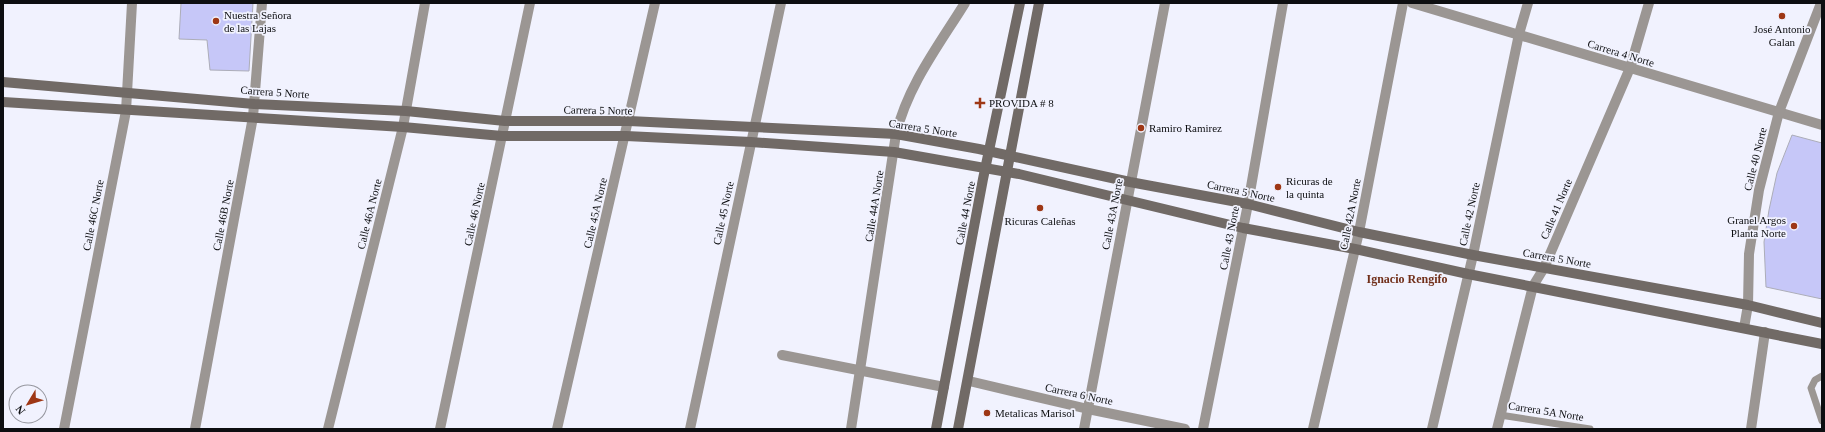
<svg xmlns="http://www.w3.org/2000/svg" width="1825" height="432" viewBox="0 0 1825 432" font-family="Georgia,serif">
<style>
.building{fill:#c6c7f8;stroke:#acadb8}
.lines{fill:none;stroke-linecap:round;stroke-linejoin:round}
.lane{stroke:#9b9693;stroke-width:7}
.street{stroke:#9b9693;stroke-width:10}
.secondary{stroke:#716a66;stroke-width:10}
.poi-dot{fill:#9e3715;stroke:#f1f2fe;stroke-width:1.5}
.labels{text-anchor:middle;stroke-width:3.5;stroke-linejoin:round;paint-order:stroke}
.poi-label{font-size:11px;fill:#0d0e11;stroke:#f1f2fe;text-anchor:start}
.street-label{font-size:11px;fill:#0d0e11;stroke:#f1f2fe}
.neighbourhood-label{font-size:12px;font-weight:bold;fill:#712f1a;stroke:#f1f2fe}
</style>
<rect width="100%" height="100%" fill="#f1f2fe"/>
<g class="building">
<polygon points="181,3 253,3 249,71 210,70 207,40 179,39"/>
<polygon points="1792,135 1822,143 1822,299 1766,287 1764,242 1769,210 1777,173"/>
</g>
<g class="lines">
<g class="lane">
<polyline points="1822,376 1815,380 1811,388 1822,421"/>
<polyline points="1500,415 1590,429"/>
</g>
<g class="street">
<polyline points="1412,3 1822,125"/>
<polyline points="1744,328 1748,305 1749,254 1759,190 1779,112 1821,3"/>
<polyline points="782,355 944,387"/>
<polyline points="969,381 1088,409 1185,429"/>
<polyline points="64,429 126,111 132,3"/>
<polyline points="195,429 253,117 262,3"/>
<polyline points="328,429 403,127 425,3"/>
<polyline points="440,429 530,3"/>
<polyline points="557,429 655,3"/>
<polyline points="690,429 781,3"/>
<path d="M851 429 896 134C908 85 939 45 965 3"/>
<polyline points="1084,429 1165,3"/>
<polyline points="1203,429 1248,204 1283,3"/>
<polyline points="1313,429 1359,232 1403,3"/>
<polyline points="1432,429 1473,255 1519,34 1528,3"/>
<polyline points="1497,429 1533,286 1544,268 1630,68 1649,3"/>
<polyline points="1751,429 1765,332"/>
</g>
<g class="secondary">
<polyline points="3,82 254,104 406,111 505,121 629,121 896,134 979,149 1130,182 1248,204 1359,232 1473,255 1748,305 1822,323"/>
<polyline points="3,102 403,127 502,136 626,136 751,142 894,152 1019,174 1243,228 1355,249 1468,274 1822,344"/>
<polyline points="936,429 983,179 1020,3"/>
<polyline points="958,429 1039,3"/>
</g>
</g>
<g class="poi-dot">
<circle cx="1782" cy="16" r="4"/>
<circle cx="216" cy="21" r="4"/>
<path d="M978 97h4v4h4v4h-4v4h-4v-4h-4v-4h4z"/>
<circle cx="1141" cy="128" r="4"/>
<circle cx="1278" cy="187" r="4"/>
<circle cx="1040" cy="208" r="4"/>
<circle cx="1794" cy="226" r="4"/>
<circle cx="987" cy="413" r="4"/>
</g>
<g class="labels">
<g class="poi-label">
<text x="224" y="19">Nuestra Señora<tspan x="224" dy="13">de las Lajas</tspan></text>
<text x="1782" y="33" text-anchor="middle">José Antonio<tspan x="1782" dy="13">Galan</tspan></text>
<text x="989" y="107">PROVIDA # 8</text>
<text x="1149" y="132">Ramiro Ramirez</text>
<text x="1286" y="185">Ricuras de<tspan x="1286" dy="13">la quinta</tspan></text>
<text x="1786" y="224" text-anchor="end">Granel Argos<tspan x="1786" dy="13">Planta Norte</tspan></text>
<text x="1040" y="225" text-anchor="middle">Ricuras Caleñas</text>
<text x="995" y="417">Metalicas Marisol</text>
</g>
<g class="street-label">
<text transform="translate(1621 53) rotate(17)" y="4">Carrera 4 Norte</text>
<text transform="translate(275 92) rotate(4)" y="4">Carrera 5 Norte</text>
<text transform="translate(598 110) rotate(1)" y="4">Carrera 5 Norte</text>
<text transform="translate(923 128) rotate(9)" y="4">Carrera 5 Norte</text>
<text transform="translate(1755 159) rotate(-76)" y="4">Calle 40 Norte</text>
<text transform="translate(1241 191) rotate(12)" y="4">Carrera 5 Norte</text>
<text transform="translate(874 206) rotate(-81)" y="4">Calle 44A Norte</text>
<text transform="translate(1556 209) rotate(-67)" y="4">Calle 41 Norte</text>
<text transform="translate(595 213) rotate(-77)" y="4">Calle 45A Norte</text>
<text transform="translate(723 213) rotate(-78)" y="4">Calle 45 Norte</text>
<text transform="translate(965 213) rotate(-79)" y="4">Calle 44 Norte</text>
<text transform="translate(369 214) rotate(-76)" y="4">Calle 46A Norte</text>
<text transform="translate(474 214) rotate(-78)" y="4">Calle 46 Norte</text>
<text transform="translate(1112 214) rotate(-79)" y="4">Calle 43A Norte</text>
<text transform="translate(1350 214) rotate(-79)" y="4">Calle 42A Norte</text>
<text transform="translate(1469 214) rotate(-78)" y="4">Calle 42 Norte</text>
<text transform="translate(93 215) rotate(-79)" y="4">Calle 46C Norte</text>
<text transform="translate(223 215) rotate(-79)" y="4">Calle 46B Norte</text>
<text transform="translate(1229 238) rotate(-79)" y="4">Calle 43 Norte</text>
<text transform="translate(1557 258) rotate(10)" y="4">Carrera 5 Norte</text>
<text transform="translate(1079 394) rotate(12)" y="4">Carrera 6 Norte</text>
<text transform="translate(1546 411) rotate(9)" y="4">Carrera 5A Norte</text>
</g>
<g class="neighbourhood-label">
<text x="1407" y="283">Ignacio Rengifo</text>
</g>
</g>
<rect width="1825" height="432" fill="none" stroke="#0d0e11" stroke-width="8"/>
<g transform="translate(28 404) rotate(232)"><circle r="19" fill="#f1f2fe" stroke="#96979f"/>
<path d="M0-3L7 15L0 10L-7 15Z" fill="#9e3715"/>
<text y="-6" font-size="11" font-weight="bold" text-anchor="middle" fill="#0d0e11">N</text>
</g>
</svg>
